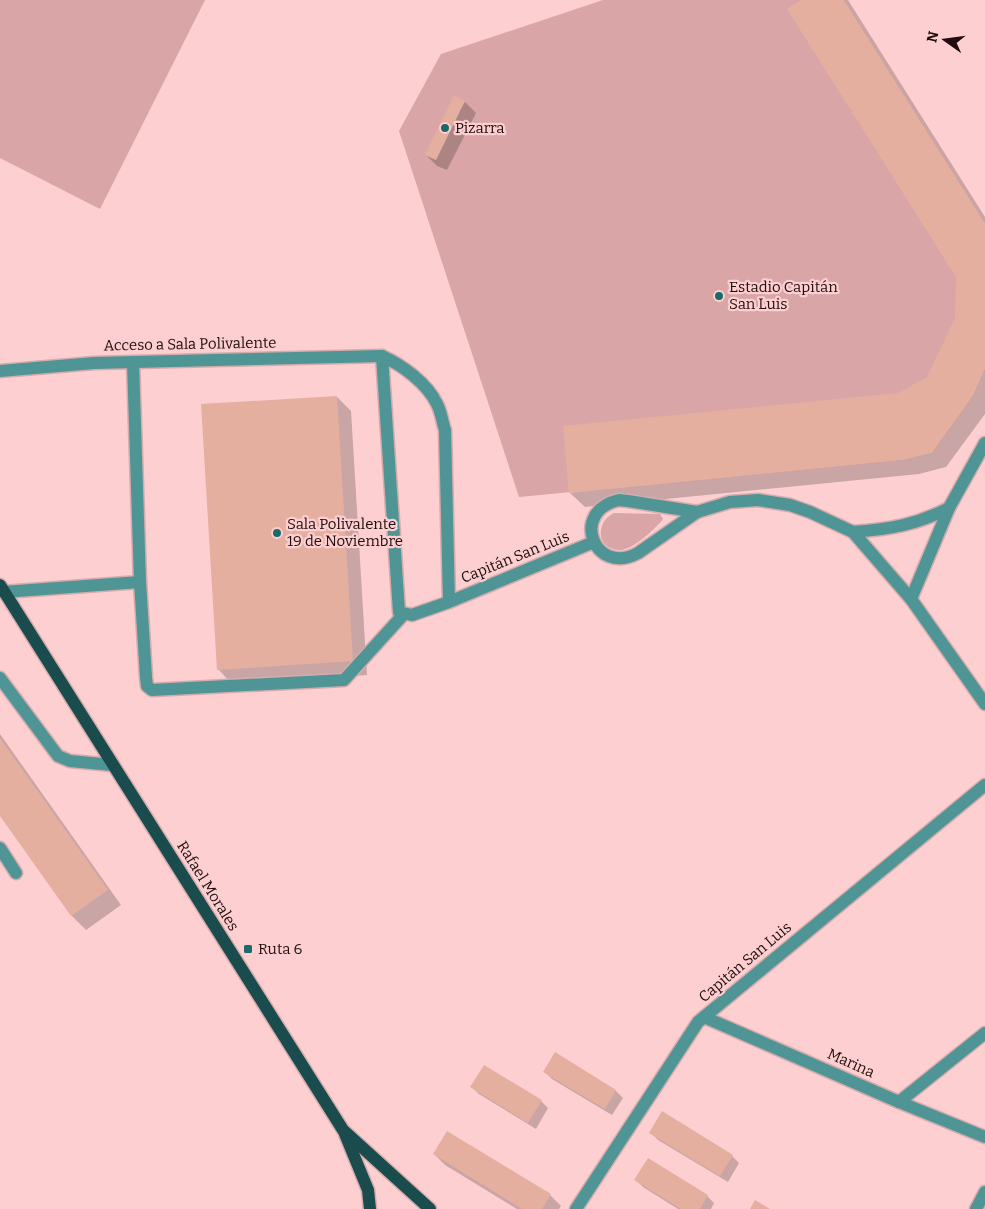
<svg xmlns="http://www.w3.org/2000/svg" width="985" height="1209" viewBox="0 0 985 1209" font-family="Bitter,serif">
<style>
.green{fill:#d9a5a6}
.shadow{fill:#0003}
.building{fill:#e5afa0}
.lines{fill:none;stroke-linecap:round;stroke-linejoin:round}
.minor-casing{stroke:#d5acad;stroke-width:15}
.major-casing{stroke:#d5acad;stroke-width:15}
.minor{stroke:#509596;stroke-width:12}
.major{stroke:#1b4c4d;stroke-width:12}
.poi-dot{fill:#1c696a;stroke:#fdcfd0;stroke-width:2}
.labels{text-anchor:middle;stroke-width:4.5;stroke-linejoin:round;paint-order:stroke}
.poi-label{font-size:15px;fill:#200d0e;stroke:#fdcfd0;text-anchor:start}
.street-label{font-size:15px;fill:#200d0e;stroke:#fdcfd0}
</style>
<rect width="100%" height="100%" fill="#fdcfd0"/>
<g class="green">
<polygon points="0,0 205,0 100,209 0,158"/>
<polygon points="603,0 844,0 985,223 985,369 973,396 932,453 904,460 519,497 399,131 441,54"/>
<path d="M614 513 660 514 663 519C655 529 633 550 620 550 596 550 595 522 614 513Z"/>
</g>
<g class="shadow">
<polygon points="803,0 848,0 985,217 985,414 946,467 919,474 585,507 570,493 898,395 928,378 956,318 957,277"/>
<polygon points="465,102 476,113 447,170 437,166 426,155"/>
<polygon points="337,397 351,411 367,675 232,684 218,669"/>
<polygon points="0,734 121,905 86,930 72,916 0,814"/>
<polygon points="555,1054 616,1091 623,1098 612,1115 552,1079 545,1072"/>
<polygon points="472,1087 541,1101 548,1108 536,1129 479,1094"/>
<polygon points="651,1133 732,1156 739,1163 728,1182 658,1140"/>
<polygon points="434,1154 550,1195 561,1206 559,1209 517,1209 445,1165"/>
<polygon points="636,1180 707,1196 714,1203 711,1209 678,1209 643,1187"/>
</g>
<g class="building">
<polygon points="801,0 844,0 985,223 985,369 973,396 932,453 904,460 569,493 563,426 898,393 927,377 955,318 956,277 787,9"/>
<polygon points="454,95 465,101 436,160 425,155"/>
<polygon points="337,396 353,661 217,670 201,404"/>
<polygon points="0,738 108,890 71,916 0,816"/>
<polygon points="555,1052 616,1090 605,1109 543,1072"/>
<polygon points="484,1065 542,1100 528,1123 470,1087"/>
<polygon points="662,1111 733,1155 720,1176 649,1133"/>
<polygon points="447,1131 551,1194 542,1209 522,1209 433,1154"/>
<polygon points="648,1158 708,1195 700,1209 681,1209 634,1180"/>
<polygon points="755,1200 770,1209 750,1209"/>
</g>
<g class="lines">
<g class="minor-casing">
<g id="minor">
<polyline points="0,371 94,363 382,356"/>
<path d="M619 500 628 501 697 512 638 553C594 577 569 511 619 500Z"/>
<polyline points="949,508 985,443"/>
<polyline points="697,512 730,502 758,500 790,505 810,512 853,532 911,599 985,704"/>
<path d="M853 532C890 529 916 525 949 508L911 599"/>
<polyline points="140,582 146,677 147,686 152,690 344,680 403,615"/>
<polyline points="3,592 140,582 133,362"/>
<path d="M449 602 445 430C442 421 441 411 437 404 427 383 402 365 382 356L399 612 412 615 449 602 594 542"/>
<polyline points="0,678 58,756 70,761 112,765"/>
<polyline points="0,848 16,873"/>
<polyline points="704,1017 899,1102 985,1137"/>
<polyline points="899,1102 985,1033"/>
<polyline points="576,1209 698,1022 985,785"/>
<polyline points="976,1209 985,1192"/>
</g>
</g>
<g class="major-casing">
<g id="major">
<polyline points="0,585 343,1130 430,1209"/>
<polyline points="345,1134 368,1190 370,1209"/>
</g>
</g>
<use href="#minor" class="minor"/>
<use href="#major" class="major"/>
</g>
<g class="poi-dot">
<circle cx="445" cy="128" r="5"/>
<circle cx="719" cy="296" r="5"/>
<circle cx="277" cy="533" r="5"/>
<rect x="243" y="944" width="10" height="10" rx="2.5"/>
</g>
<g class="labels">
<g class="poi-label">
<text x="455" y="133">Pizarra</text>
<text x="729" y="292">Estadio Capitán<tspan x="729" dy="17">San Luis</tspan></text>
<text x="287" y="529">Sala Polivalente<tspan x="287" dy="17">19 de Noviembre</tspan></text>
<text x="258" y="954">Ruta 6</text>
</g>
<g class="street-label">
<text transform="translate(190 344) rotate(-1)" y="5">Acceso a Sala Polivalente</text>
<text transform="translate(515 557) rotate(-22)" y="5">Capitán San Luis</text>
<text transform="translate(208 886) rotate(58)" y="5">Rafael Morales</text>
<text transform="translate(745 962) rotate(-40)" y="5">Capitán San Luis</text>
<text transform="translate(851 1063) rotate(24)" y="5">Marina</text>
</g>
</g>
<g transform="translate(945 40) rotate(284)" stroke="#fdcfd0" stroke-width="4" paint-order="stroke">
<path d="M0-4L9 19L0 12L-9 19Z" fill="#200d0e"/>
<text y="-8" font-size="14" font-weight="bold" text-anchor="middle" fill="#200d0e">N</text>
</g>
</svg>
